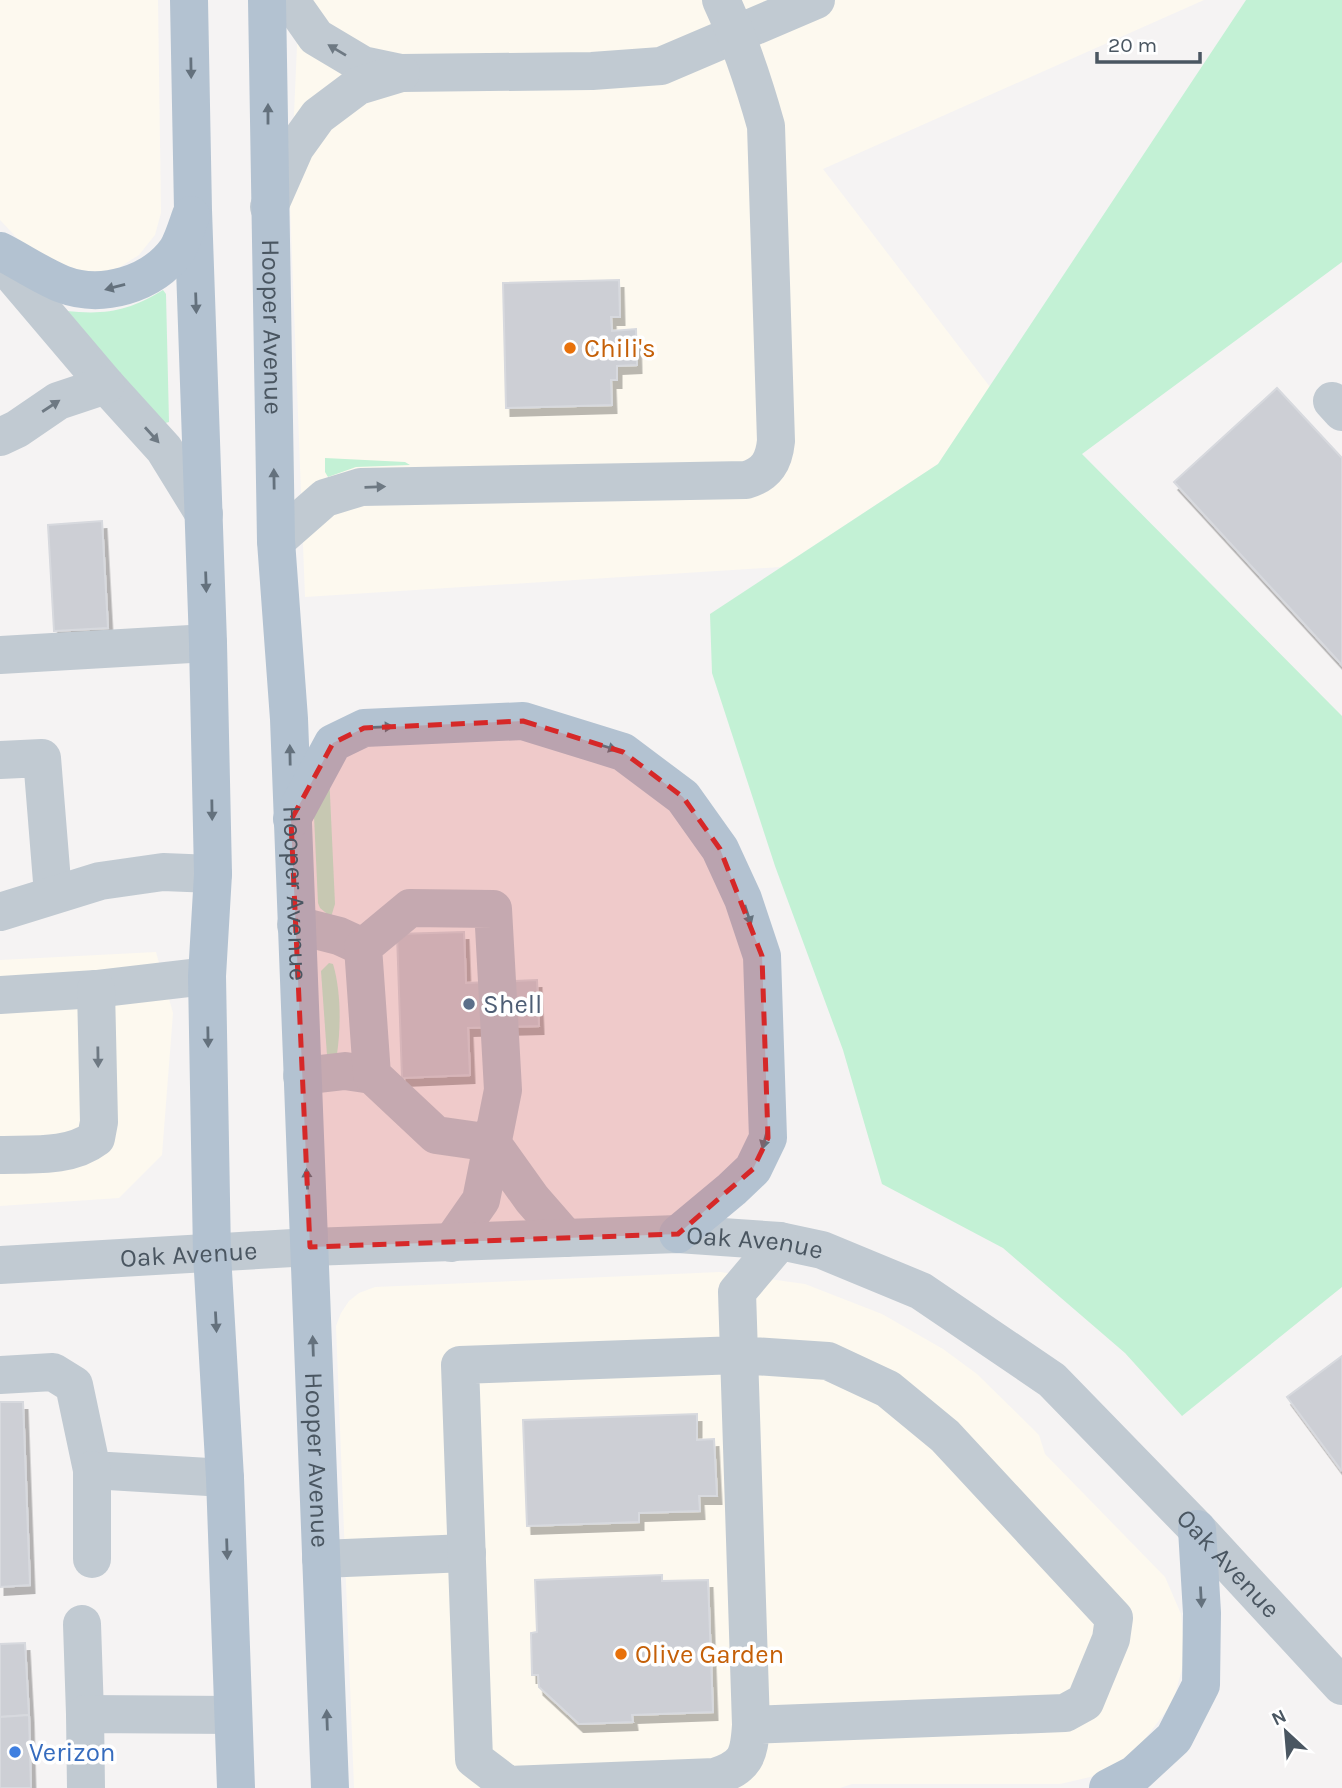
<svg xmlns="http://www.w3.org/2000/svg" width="1342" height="1788" viewBox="0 0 1342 1788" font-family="Karla,sans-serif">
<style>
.commercial{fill:#fdf9ef}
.green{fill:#c3f1d5}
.building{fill:#cdcfd5;stroke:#d7d9de;stroke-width:2;filter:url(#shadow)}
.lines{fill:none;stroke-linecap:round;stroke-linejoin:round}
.minor{stroke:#c1cad2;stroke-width:38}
.major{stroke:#b3c2d1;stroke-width:38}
.oneway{fill:#6e7983}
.oneway2{fill:#64717d}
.marked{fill:#d62828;fill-opacity:0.2;stroke:#d62828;stroke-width:5;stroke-dasharray:14 9;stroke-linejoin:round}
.food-dot{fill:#e8710a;stroke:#fff;stroke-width:2.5}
.service-dot{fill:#5c6f8a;stroke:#fff;stroke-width:2.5}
.shop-dot{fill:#3f7fe0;stroke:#fff;stroke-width:2.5}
.labels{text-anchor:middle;stroke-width:7;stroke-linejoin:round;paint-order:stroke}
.street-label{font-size:26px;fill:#4a5661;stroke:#fff}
.food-label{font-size:26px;fill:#c56008;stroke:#fff;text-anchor:start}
.service-label{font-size:26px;fill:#4e5e75;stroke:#fff;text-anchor:start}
.shop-label{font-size:26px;fill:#366cbe;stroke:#fff;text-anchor:start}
</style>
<defs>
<filter id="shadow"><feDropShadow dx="4.5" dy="8" stdDeviation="0" flood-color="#0004"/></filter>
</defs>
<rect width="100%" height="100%" fill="#f5f3f3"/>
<g class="commercial">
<polygon points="0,0 158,0 161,213 155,235 139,255 120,267 96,276 31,253 0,220"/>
<polygon points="299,0 1204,0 823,169 990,387 938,464 781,567 305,597 290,205"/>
<polygon points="156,952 173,1013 162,1155 119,1198 0,1206 0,960"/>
<polygon points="720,1272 805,1284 882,1314 943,1349 977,1374 1039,1435 1045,1454 1165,1577 1181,1614 1185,1658 1173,1702 1139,1747 1103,1774 1060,1784 852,1784 840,1788 354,1788 336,1326 341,1313 349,1301 359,1293 375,1287"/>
</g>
<g class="green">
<polygon points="1246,0 1342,0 1342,262 1082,454 1342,716 1342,1287 1182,1416 1125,1353 1003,1248 882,1184 843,1050 775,866 712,673 710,614 938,464"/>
<path d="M163 290 166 294 169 422 162 424 66 311C107 315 128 311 163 290Z"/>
<polygon points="325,458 405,462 410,465 356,467 328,477 325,472"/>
<polygon points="329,773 335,904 331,917 320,908 318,903 314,816"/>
<path d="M329 963 333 964C341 991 341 1026 337 1054L327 1055 321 971Z"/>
</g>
<g class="building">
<polygon points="619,280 620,317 611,317 612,331 636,329 637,365 617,366 617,380 611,380 612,405 506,408 503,283"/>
<polygon points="1277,388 1342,458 1342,665 1174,482"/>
<polygon points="102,521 108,628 54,631 48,525"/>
<polygon points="464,932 466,983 537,980 539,1026 468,1028 470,1075 402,1078 397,934"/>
<polygon points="1342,1356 1342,1469 1341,1470 1287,1397"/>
<polygon points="0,1402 23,1402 30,1585 0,1587"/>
<polygon points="697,1414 697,1440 714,1439 717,1496 699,1496 700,1511 639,1513 639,1522 527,1526 523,1420"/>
<polygon points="662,1575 662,1581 708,1580 713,1712 632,1715 633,1722 579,1724 539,1687 538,1675 532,1675 531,1633 537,1632 535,1580"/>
<polygon points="25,1643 29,1715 0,1717 0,1644"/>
<polygon points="29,1715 31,1788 0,1788 0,1717"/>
</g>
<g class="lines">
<g class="minor">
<polyline points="290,0 316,37 363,65 401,73 592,71 661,66 816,0"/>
<polyline points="269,207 295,148 318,116 358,86 401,73"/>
<polyline points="0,260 106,385 164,449 204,514"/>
<polyline points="1332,401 1342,412"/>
<polyline points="0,437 17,429 58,401 106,385"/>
<path d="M276 541 325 498 361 487 746 480C767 474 774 461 776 441L766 126C754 83 740 41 721 0"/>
<polyline points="0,655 208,643"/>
<polyline points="0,760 42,758 53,894"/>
<polyline points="0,912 100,881 163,872 213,874"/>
<polyline points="296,925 339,936 363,947"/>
<polyline points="0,995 96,989 207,976"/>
<polyline points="302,1076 345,1071 372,1075"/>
<path d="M0 1155C32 1154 70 1158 96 1138L99 1122 96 989"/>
<polyline points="451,1243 481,1200 503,1090 493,909 410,908 363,947 372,1075 436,1135 492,1143 532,1199 566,1238"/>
<path id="s1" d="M0 1265 310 1247 678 1234 780 1241 822 1250 921 1291 1052 1380 1197 1529 1342 1686"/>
<polyline points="0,1375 53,1372 74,1385 92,1470 225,1478"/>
<polyline points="92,1470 92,1559"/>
<polyline points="321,1559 467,1553"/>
<polyline points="82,1624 85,1714"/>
<path d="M751 1725 1065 1713 1085 1702 1111 1639 1114 1618 945 1436 888 1389 828 1361 739 1355 460 1365 474 1759 508 1785 715 1777C746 1766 749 1757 751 1725L737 1292 780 1241"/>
<polyline points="86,1788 85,1714 233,1715"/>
</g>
<g class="major">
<polyline points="189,0 193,210 208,643 213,874 207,976 212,1254 225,1478 236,1788"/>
<path id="s2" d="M267 0 276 541 289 719 330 1788"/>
<path d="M0 251C20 261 40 275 62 284 101 299 152 285 177 250 183 240 187 226 191 215"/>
<polyline points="292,819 333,743 364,728 523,721 623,752 683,797 720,849 743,899 762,956 768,1138 753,1169 732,1189 678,1234"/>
<polyline points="1108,1788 1135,1774 1174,1738 1201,1685 1202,1613 1197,1529"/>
</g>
</g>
<defs><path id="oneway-solid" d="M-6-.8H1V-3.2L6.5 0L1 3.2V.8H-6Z" transform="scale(1.75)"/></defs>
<g class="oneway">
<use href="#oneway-solid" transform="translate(337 50) rotate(-149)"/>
<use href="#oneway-solid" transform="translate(51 406) rotate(-33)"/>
<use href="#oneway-solid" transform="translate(152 435) rotate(48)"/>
<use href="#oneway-solid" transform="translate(375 487) rotate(-2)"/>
<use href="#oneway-solid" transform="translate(98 1057) rotate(89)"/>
</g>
<g class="oneway2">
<use href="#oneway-solid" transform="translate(191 68) rotate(89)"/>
<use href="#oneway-solid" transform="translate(268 114) rotate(-90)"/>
<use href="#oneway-solid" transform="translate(115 287) rotate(165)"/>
<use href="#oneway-solid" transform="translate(196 303) rotate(88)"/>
<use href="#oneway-solid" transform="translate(274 479) rotate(-91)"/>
<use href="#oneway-solid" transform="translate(206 582) rotate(88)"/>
<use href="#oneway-solid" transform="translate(383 727) rotate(-2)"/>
<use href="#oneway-solid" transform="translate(607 747) rotate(17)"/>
<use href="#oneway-solid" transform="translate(290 755) rotate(-91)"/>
<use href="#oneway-solid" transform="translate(212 810) rotate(89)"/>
<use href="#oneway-solid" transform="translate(748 915) rotate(72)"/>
<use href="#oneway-solid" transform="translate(208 1037) rotate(89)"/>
<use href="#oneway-solid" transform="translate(765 1139) rotate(105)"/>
<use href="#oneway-solid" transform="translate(307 1179) rotate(-93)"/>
<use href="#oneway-solid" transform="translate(216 1322) rotate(87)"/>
<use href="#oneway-solid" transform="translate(313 1346) rotate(-92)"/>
<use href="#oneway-solid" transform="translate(227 1549) rotate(88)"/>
<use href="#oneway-solid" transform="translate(1201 1597) rotate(87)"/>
<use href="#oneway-solid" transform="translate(327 1720) rotate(-92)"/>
</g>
<path class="marked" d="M523 721 623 752 683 797 720 849 762 956 768 1138 753 1169 678 1234 310 1247 291 820 333 743 364 728Z"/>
<g class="food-dot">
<circle cx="570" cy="348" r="7"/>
<circle cx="621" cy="1654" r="7"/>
</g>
<circle class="service-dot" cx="469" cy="1004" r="7"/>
<circle class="shop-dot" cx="15" cy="1752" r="7"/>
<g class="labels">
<g class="street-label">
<text dy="9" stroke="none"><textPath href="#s2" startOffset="327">Hooper Avenue</textPath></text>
<text dy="9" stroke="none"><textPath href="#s2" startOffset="894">Hooper Avenue</textPath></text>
<text dy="9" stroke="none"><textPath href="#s1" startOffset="756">Oak Avenue</textPath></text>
<text dy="9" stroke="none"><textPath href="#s1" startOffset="189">Oak Avenue</textPath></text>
<text dy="9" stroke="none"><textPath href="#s2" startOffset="1461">Hooper Avenue</textPath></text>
<text dy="9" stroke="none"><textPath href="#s1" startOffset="1344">Oak Avenue</textPath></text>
</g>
<g class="food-label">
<text x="584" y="357">Chili's</text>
<text x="635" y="1663">Olive Garden</text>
</g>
<g class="service-label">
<text x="483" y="1013">Shell</text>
</g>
<g class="shop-label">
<text x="29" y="1761">Verizon</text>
</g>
</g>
<g transform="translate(1286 1732) rotate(334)" stroke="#ffffff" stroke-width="5" paint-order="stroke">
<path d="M0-5L12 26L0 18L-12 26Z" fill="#4a5661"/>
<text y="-10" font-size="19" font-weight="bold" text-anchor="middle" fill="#4a5661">N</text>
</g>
<path d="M1097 52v10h103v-10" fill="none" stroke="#4a5661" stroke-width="3.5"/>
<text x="1108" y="52" font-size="21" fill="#4a5661" stroke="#ffffff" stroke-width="5" paint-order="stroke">20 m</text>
</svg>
